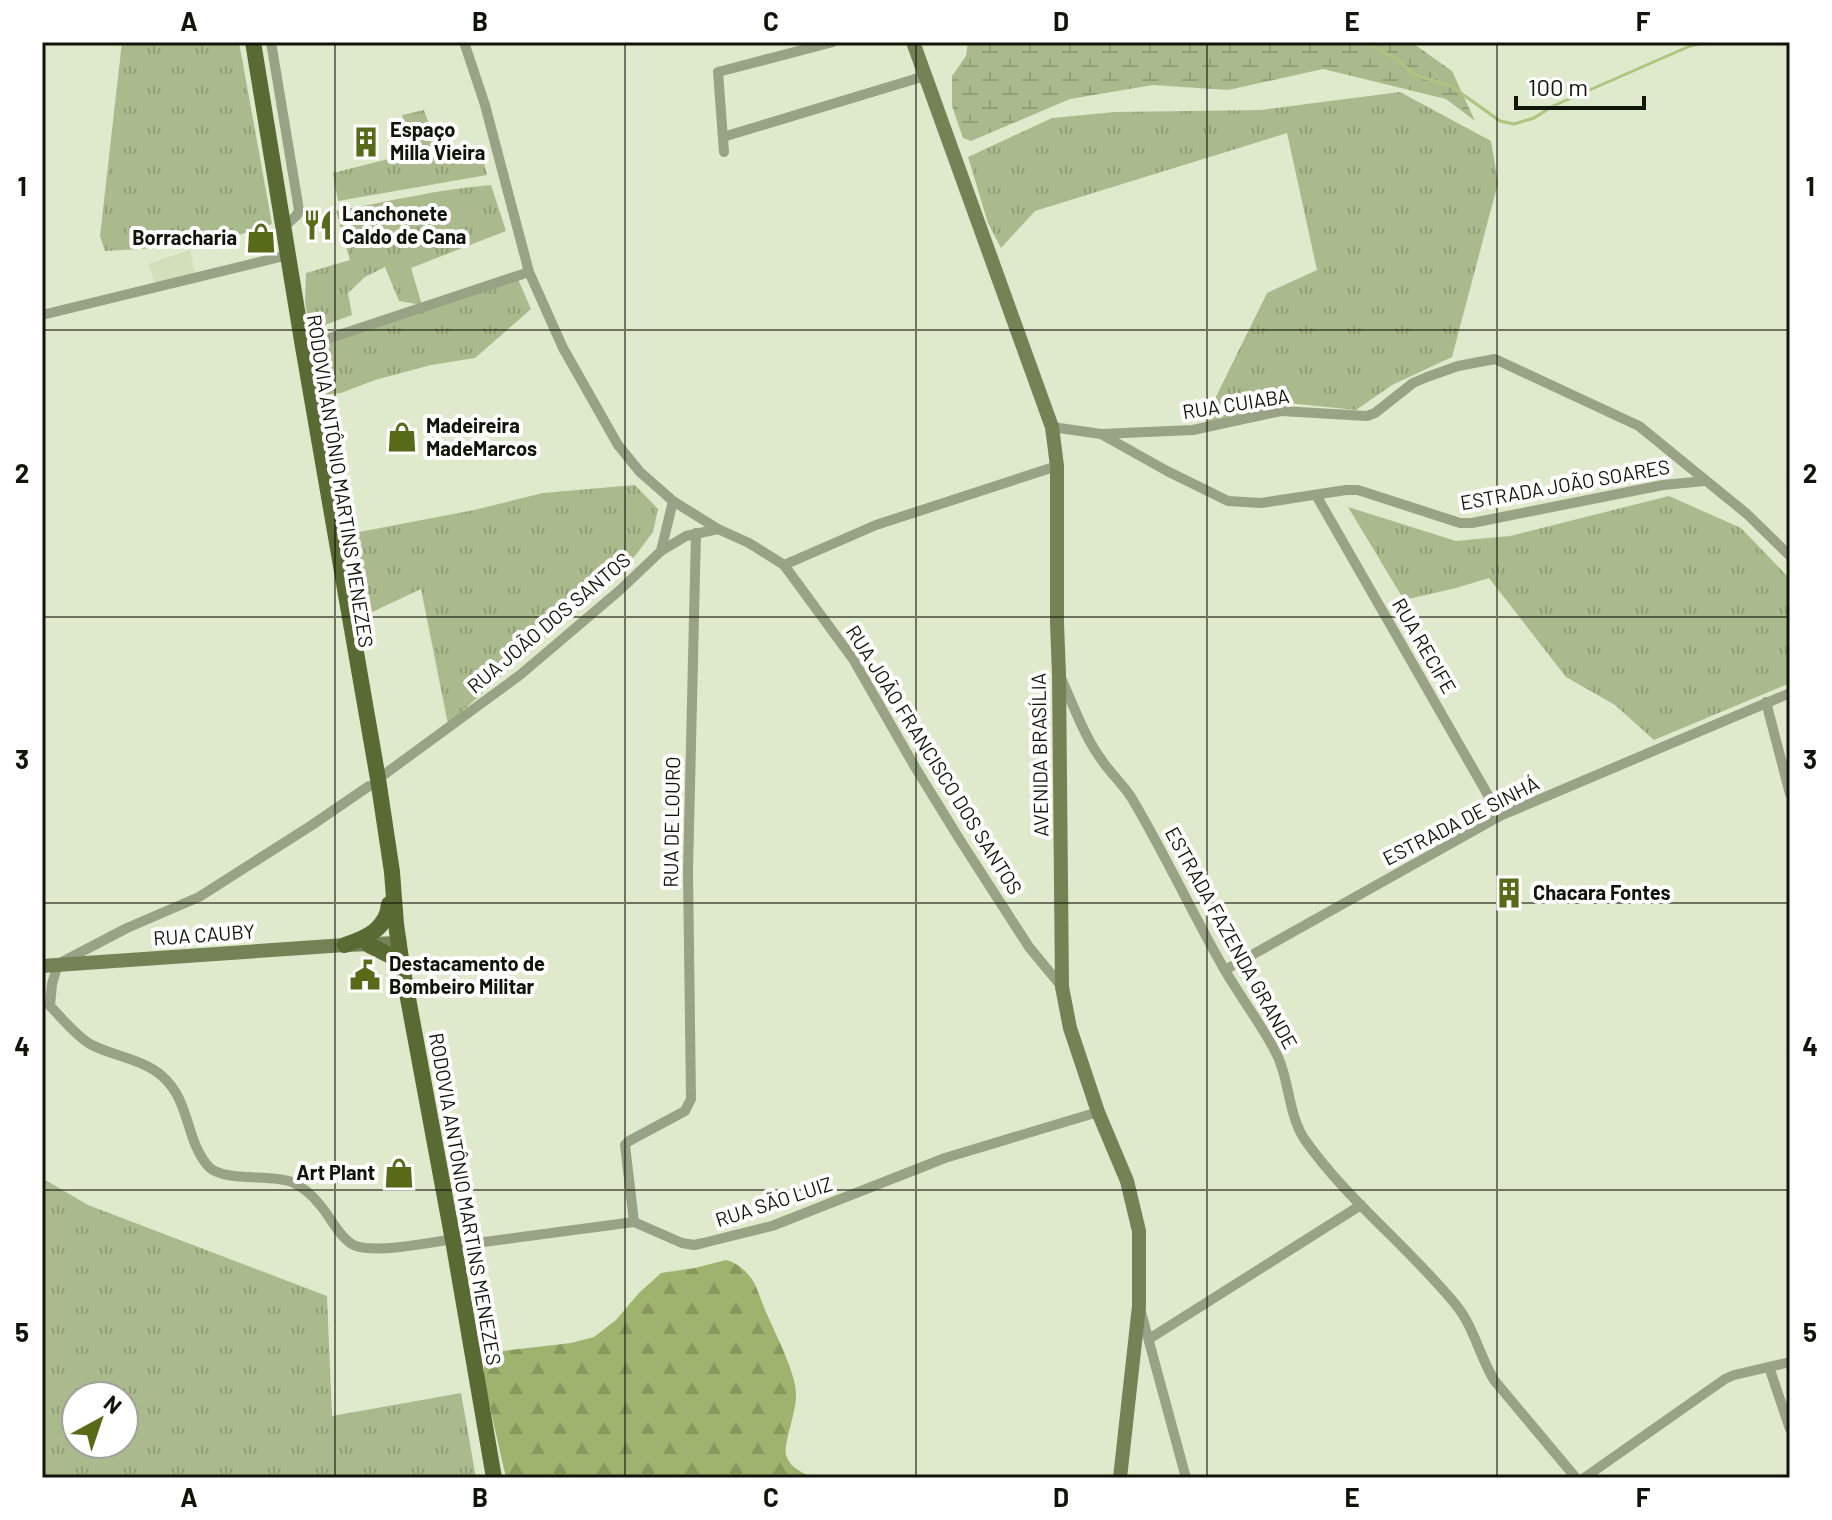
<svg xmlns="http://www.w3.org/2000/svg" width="1832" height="1520" viewBox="0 0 1832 1520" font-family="Barlow,sans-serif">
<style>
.built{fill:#d3dfba}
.grass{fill:url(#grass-tufts);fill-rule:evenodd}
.forest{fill:url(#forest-firs)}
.wetland{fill:url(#wetland-marsh)}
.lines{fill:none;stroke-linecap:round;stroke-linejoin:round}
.stream{stroke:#afc47f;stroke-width:3}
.street{stroke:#98a285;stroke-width:10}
.secondary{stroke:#748256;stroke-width:14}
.primary{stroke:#5a6a33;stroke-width:16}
.grid{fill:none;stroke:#111409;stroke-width:2;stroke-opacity:0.55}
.labels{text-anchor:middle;stroke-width:8;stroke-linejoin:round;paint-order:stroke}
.poi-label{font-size:20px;font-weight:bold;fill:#111409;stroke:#fff;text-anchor:start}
.street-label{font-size:20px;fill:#111409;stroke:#fff}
.neatline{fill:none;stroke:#111409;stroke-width:3}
.grid-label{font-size:26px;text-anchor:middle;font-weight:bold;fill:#111409}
</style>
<defs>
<pattern id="grass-tufts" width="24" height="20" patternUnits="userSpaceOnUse" patternTransform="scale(2)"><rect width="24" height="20" fill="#abba8c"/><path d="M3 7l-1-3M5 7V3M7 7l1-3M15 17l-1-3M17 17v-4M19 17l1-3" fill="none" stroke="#929f77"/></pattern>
<pattern id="forest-firs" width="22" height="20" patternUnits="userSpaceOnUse" patternTransform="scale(2)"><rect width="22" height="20" fill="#9eb36e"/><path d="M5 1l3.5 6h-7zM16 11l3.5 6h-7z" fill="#87995e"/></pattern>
<pattern id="wetland-marsh" width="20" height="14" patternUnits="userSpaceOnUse" patternTransform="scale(2)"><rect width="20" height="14" fill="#abba8c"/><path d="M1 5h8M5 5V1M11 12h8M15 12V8" fill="none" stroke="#929f77"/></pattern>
</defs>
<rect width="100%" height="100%" fill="#dfe9cb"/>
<polygon class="built" points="190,250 195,275 156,285 148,264"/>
<g class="grass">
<polygon points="122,42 239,42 272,224 209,245 105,251 100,236"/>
<polygon points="1400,92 1491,141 1498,183 1452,357 1392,385 1356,410 1288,403 1209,424 1206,417 1267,293 1317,270 1287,133 1035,211 1001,248 988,223 968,157 1052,118 1115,112 1261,110"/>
<polygon points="424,110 439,152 480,148 487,175 338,201 333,173 412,153 402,115"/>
<path d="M491 185 506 231 411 268 422 305 399 301 385 267 365 277 348 293 352 315 322 326 308 324 305 301 306 273 350 260 336 211C387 202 439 189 491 185Z"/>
<polygon points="517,277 531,309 475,358 431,365 375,380 341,393 322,395 313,349"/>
<polygon points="635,485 658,509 653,532 635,556 448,724 421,589 368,614 354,533 474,510 543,493"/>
<polygon points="1669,496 1741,528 1790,579 1790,683 1654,740 1615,705 1566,677 1489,578 1456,588 1404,600 1348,507 1456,541 1510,536"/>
<path d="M42 1178 88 1205 327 1296 332 1416 461 1393 476 1478H42ZM124 1396V1444H76V1396Z"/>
</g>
<path class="forest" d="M726 1260C737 1263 744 1269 751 1278 758 1288 761 1301 766 1312 775 1333 796 1373 796 1394 797 1410 783 1445 786 1455 790 1468 803 1473 814 1478H506L484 1381V1364L487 1357 502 1351 571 1343 594 1337 616 1320 639 1293 661 1273 695 1268Z"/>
<polygon class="wetland" points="968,42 1411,42 1452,71 1475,121 1446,99 1323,69 1228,90 1153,85 1070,99 971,141 963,138 952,106 952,76 966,56"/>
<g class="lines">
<polyline class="stream" points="1365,42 1395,58 1415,75 1451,86 1500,121 1514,124 1534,118 1553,106 1690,46 1708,42"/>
<g class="street">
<polyline points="271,42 299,210 297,215 285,226"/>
<polyline points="464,42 485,105 529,272 563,348 618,445 640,472 673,501 718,529 749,543 784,565 853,659 915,767 960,840 1029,947 1062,987"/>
<polyline points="723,137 925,76"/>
<polyline points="724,152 718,72 833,42"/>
<polyline points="42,315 284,256"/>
<polyline points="303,347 529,272"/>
<polyline points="1052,427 1101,434 1167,471 1228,501 1261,503 1346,490 1358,490 1460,523 1472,523 1663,485 1705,481"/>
<polyline points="1101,434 1193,430 1281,411 1367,416 1375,413 1413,383 1427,377 1458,366 1495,359 1639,426 1747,514 1790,556"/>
<polyline points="1316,495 1500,816"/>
<polyline points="661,551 686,536 718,529"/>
<polyline points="784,565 876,525 1057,466"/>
<path d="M1061 678C1073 704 1084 736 1101 759 1110 773 1122 783 1131 797 1164 852 1191 911 1223 967 1239 995 1259 1021 1274 1049 1290 1077 1287 1113 1305 1140 1348 1201 1409 1247 1456 1305 1474 1327 1479 1355 1494 1380L1576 1478"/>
<polyline points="1766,702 1790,794"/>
<polyline points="378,779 520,675 620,590 661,551 673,501"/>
<path d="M369 786 312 825 199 897 127 928 58 964 52 984 50 1006C63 1019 75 1035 90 1044 112 1056 143 1059 162 1076 191 1101 185 1141 209 1167 224 1182 271 1174 292 1182 303 1187 313 1196 320 1205 330 1216 342 1242 356 1246 378 1253 429 1243 453 1239"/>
<polyline points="1225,970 1500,816 1790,693"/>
<polyline points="634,1222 625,1145 629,1141 685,1111 691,1099 688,871 696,533"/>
<polyline points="454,1246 634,1222 682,1243 694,1245 703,1243 772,1226 945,1158 1098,1112"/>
<polyline points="1141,1312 1186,1478"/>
<polyline points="1149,1339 1361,1205"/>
<polyline points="1769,1367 1790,1429"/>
<polyline points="1584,1478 1725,1379 1734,1375 1790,1362"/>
</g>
<g class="secondary">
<polyline points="913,42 1052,427 1057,466 1057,623 1059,675 1062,987 1070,1028 1098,1112 1127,1181 1139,1231 1139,1306 1120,1478"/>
<polyline points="42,966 345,945 399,943"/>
</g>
<g class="primary">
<polyline points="253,42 303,347 378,779 392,872 396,924 402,966 454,1246 494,1478"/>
<path d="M345 945C366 938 387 929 389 904"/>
<polyline points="369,945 389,955 402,966"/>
</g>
</g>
<path class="grid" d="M335 42V1478M625 42V1478M916 42V1478M1207 42V1478M1497 42V1478M42 330H1790M42 617H1790M42 903H1790M42 1190H1790"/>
<defs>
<g id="building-bare" transform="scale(2.4)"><path d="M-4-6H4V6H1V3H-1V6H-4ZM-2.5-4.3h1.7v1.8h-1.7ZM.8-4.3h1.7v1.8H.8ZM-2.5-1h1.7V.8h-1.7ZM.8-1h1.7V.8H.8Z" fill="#566a17" stroke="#fff" stroke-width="2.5" paint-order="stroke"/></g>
<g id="restaurant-bare" transform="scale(2.4)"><path d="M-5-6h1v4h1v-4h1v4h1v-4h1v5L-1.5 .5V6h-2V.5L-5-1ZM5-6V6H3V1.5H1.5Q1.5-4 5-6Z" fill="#566a17" stroke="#fff" stroke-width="2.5" paint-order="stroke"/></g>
<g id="shop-bare" transform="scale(2.4)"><path d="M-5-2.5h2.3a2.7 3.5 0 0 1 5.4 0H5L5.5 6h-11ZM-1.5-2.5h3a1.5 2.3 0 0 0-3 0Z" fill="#566a17" stroke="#fff" stroke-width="2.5" paint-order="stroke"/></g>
<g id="civic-bare" transform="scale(2.4)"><path d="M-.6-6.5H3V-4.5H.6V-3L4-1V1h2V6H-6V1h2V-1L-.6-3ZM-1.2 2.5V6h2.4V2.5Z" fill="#566a17" stroke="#fff" stroke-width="2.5" paint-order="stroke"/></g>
</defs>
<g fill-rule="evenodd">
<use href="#building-bare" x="366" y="142"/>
<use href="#restaurant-bare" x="318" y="225"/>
<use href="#shop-bare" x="261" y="238"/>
<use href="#shop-bare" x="402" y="437"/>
<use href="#building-bare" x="1509" y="893"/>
<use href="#civic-bare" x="365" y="975"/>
<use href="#shop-bare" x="399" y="1173"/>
</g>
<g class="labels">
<g class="poi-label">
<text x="390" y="137">Espaço<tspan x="390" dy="23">Milla Vieira</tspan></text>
<text x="342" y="221">Lanchonete<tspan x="342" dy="23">Caldo de Cana</tspan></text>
<text x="237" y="245" text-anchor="end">Borracharia</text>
<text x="426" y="433">Madeireira<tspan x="426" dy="23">MadeMarcos</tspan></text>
<text x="1533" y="900">Chacara Fontes</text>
<text x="389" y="971">Destacamento de<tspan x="389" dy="23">Bombeiro Militar</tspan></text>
<text x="375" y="1180" text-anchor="end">Art Plant</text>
</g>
<g class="street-label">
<text transform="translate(1236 404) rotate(-9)" y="7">RUA CUIABA</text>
<text transform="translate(340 481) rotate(81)" y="7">RODOVIA ANTÔNIO MARTINS MENEZES</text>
<text transform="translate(1565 485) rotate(-10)" y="7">ESTRADA JOÃO SOARES</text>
<text transform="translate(549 623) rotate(-40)" y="7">RUA JOÃO DOS SANTOS</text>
<text transform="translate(1424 646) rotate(60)" y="7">RUA RECIFE</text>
<text transform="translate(1040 755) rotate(-91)" y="7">AVENIDA BRASÍLIA</text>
<text transform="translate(934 760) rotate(58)" y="7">RUA JOÃO FRANCISCO DOS SANTOS</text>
<text transform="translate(1461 821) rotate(-27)" y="7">ESTRADA DE SINHÁ</text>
<text transform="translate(672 822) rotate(-89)" y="7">RUA DE LOURO</text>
<text transform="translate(204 935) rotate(-4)" y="7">RUA CAUBY</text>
<text transform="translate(1231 938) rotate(61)" y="7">ESTRADA FAZENDA GRANDE</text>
<text transform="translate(465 1199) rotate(80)" y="7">RODOVIA ANTÔNIO MARTINS MENEZES</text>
<text transform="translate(774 1202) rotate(-18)" y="7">RUA SÃO LUIZ</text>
</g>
</g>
<rect width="1832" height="1520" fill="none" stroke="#ffffff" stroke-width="88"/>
<g transform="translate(100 1420) rotate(40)"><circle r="38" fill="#ffffff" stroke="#a0a19d" stroke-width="2"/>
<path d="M0-6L14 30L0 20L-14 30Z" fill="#566a17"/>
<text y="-12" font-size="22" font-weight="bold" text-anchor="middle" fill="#111409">N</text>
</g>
<path d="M1516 96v12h128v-12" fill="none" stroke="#111409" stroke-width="4"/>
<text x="1528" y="96" font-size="24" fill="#111409" stroke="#ffffff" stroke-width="6" paint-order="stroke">100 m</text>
<rect x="44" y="44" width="1744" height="1432" class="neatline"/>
<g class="grid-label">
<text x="189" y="31">A</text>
<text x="480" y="31">B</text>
<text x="771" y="31">C</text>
<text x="1061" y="31">D</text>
<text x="1352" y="31">E</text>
<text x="1643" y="31">F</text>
<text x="22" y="196">1</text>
<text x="1810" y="196">1</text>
<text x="22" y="483">2</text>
<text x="1810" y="483">2</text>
<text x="22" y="769">3</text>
<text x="1810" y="769">3</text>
<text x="22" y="1056">4</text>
<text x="1810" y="1056">4</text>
<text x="22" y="1342">5</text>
<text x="1810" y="1342">5</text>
<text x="189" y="1507">A</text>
<text x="480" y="1507">B</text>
<text x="771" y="1507">C</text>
<text x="1061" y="1507">D</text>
<text x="1352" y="1507">E</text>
<text x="1643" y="1507">F</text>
</g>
</svg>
